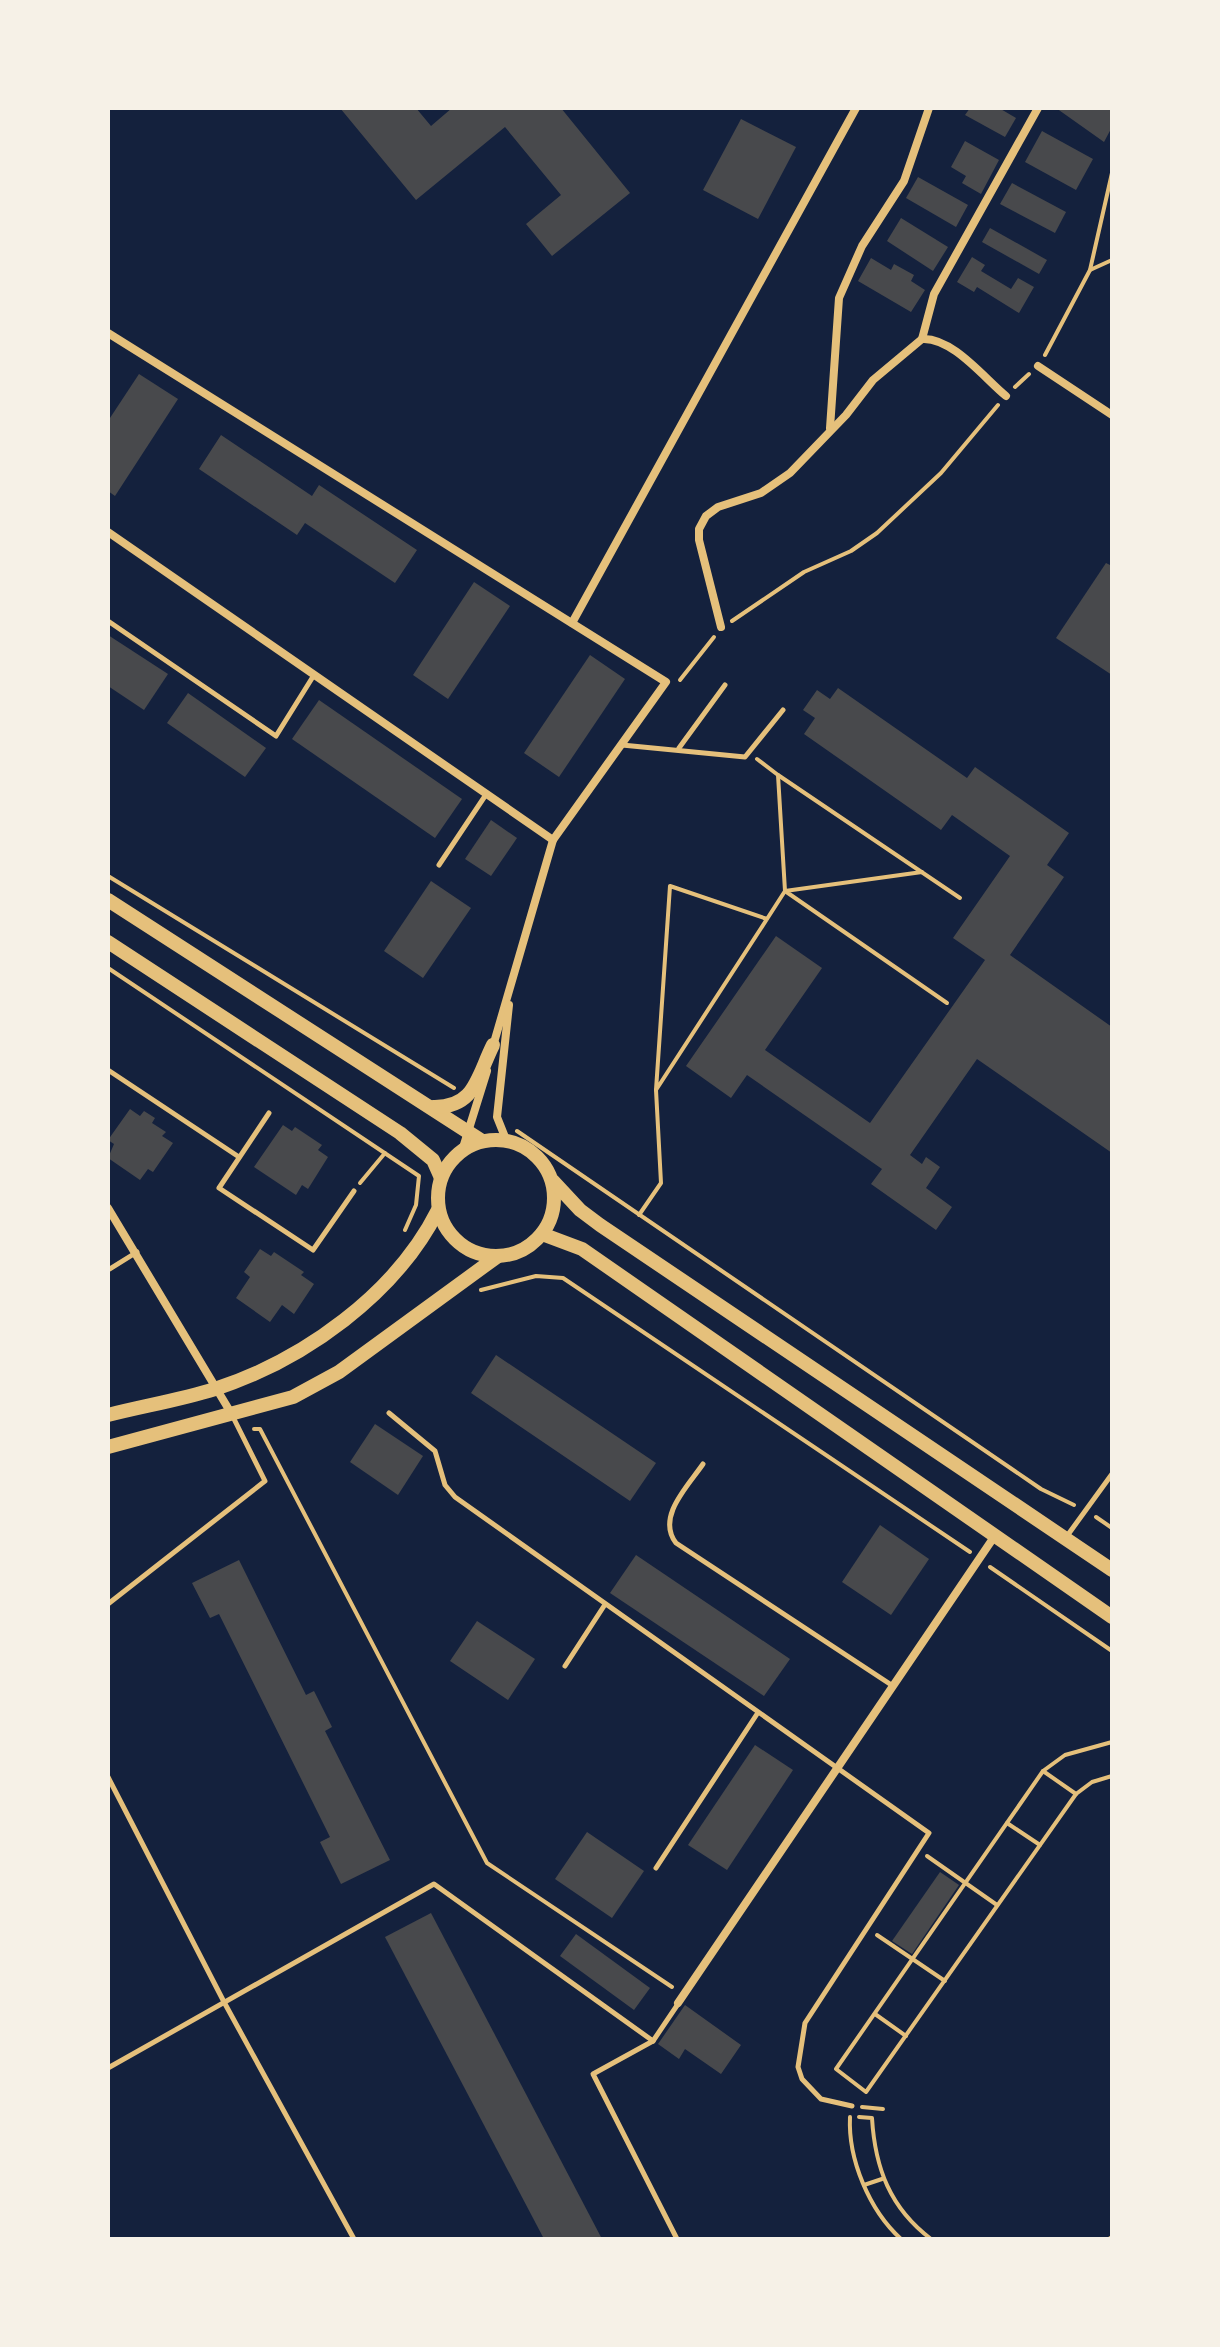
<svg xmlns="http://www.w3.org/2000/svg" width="1220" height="2347" viewBox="0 0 1220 2347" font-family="'Roboto Condensed',sans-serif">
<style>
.building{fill:#48494c}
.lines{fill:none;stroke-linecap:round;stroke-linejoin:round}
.path{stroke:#e5c07b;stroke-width:4}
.service{stroke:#e5c07b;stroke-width:5}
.minor{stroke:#e5c07b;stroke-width:8}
.secondary{stroke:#e5c07b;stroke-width:14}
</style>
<rect width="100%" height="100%" fill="#14213d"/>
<g class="building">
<polygon points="340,108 416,108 431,126 452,108 561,108 630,193 552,256 526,224 561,195 505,127 416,200"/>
<polygon points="970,108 999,108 1016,118 1005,137 965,115"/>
<polygon points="1056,108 1110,108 1112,127 1104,142"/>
<polygon points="741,119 796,147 758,219 703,190"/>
<polygon points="1042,131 1093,159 1076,190 1025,162"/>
<polygon points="965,141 999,160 981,194 962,183 966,176 951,167"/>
<polygon points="918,177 968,205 956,227 906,198"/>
<polygon points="1012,183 1066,212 1055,233 1000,204"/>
<polygon points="901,218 948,247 933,271 887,241"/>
<polygon points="990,228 1047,260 1039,274 982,242"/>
<polygon points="972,257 985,265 981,271 1011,289 1018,278 1034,287 1019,313 977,287 974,292 957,282"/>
<polygon points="871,258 891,270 894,264 914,275 911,281 925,290 911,312 858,281"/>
<polygon points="139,374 178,399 115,496 108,491 108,421"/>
<polygon points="221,435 312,496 319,485 417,550 395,583 305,523 297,535 199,469"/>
<polygon points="1106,563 1112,566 1112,675 1056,638"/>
<polygon points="474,582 510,606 448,699 413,675"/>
<polygon points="108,635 168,674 144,710 108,686"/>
<polygon points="590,655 625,679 559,777 524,753"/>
<polygon points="838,688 967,778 975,767 1069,833 1047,865 1064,877 1010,955 1112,1027 1112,1153 977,1059 910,1155 922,1164 926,1157 940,1167 926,1188 952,1207 936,1230 871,1184 882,1169 747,1075 731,1098 686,1066 776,936 822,968 765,1050 870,1123 985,960 953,938 1010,856 952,815 941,830 804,734 815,718 803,710 817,690 830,699"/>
<polygon points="188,693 266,748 245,777 167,723"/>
<polygon points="319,700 462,799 435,838 292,739"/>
<polygon points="491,820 517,838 491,876 465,859"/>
<polygon points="431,881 471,908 423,978 384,951"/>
<polygon points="130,1109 140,1116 144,1111 155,1118 152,1123 166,1132 162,1136 173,1143 153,1172 148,1169 140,1180 108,1158 114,1144 108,1140"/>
<polygon points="283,1125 292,1131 295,1127 322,1145 318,1150 328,1157 308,1189 302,1185 296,1195 254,1167"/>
<polygon points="260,1249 271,1256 274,1252 304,1272 301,1275 314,1284 294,1314 282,1305 270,1322 236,1298 250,1277 244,1272"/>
<polygon points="496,1355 656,1463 630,1501 471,1393"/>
<polygon points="375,1424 423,1456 398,1495 350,1462"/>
<polygon points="880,1525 929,1559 891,1615 842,1582"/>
<polygon points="636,1555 790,1659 764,1696 610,1593"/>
<polygon points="239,1560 306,1695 314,1691 332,1727 325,1731 390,1860 341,1884 320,1842 330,1837 219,1614 210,1618 192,1583"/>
<polygon points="477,1621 535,1659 508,1700 450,1661"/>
<polygon points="755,1745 793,1770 727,1870 688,1845"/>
<polygon points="587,1832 644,1871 612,1918 555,1879"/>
<polygon points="940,1872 959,1885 912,1954 892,1941"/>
<polygon points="431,1913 602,2239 544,2239 385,1937"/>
<polygon points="576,1934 650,1988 634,2010 560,1956"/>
<polygon points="685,2005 741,2045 721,2074 685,2049 679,2059 658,2044"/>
</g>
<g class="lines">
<g class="path">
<polyline points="1090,270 1112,260"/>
<polyline points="1045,355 1090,270 1112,173"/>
<polyline points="1015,387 1029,374"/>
<polyline points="732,621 804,572 851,551 877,533 941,473 998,405"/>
<polyline points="680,680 714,637"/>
<polyline points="757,759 778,775 785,891 767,919 656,1090 670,886 767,919"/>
<polyline points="778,775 960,898"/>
<polyline points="922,872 785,891 947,1003"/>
<polyline points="108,876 454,1088"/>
<polyline points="108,968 419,1176 416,1205 405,1230"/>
<polyline points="517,1131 1041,1489 1074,1505"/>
<polyline points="360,1183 385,1153"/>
<polyline points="639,1215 661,1183 656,1090"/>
<polyline points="481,1290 536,1276 563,1278 970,1552"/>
<polyline points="254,1429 260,1429 487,1863 672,1987"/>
<polyline points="1096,1517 1112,1528"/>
<polyline points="990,1567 1112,1651"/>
<polyline points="1112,1742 1065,1755 1043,1771 836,2069 866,2092 1076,1794 1092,1782 1112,1776"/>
<polyline points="1043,1771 1076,1794"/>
<polyline points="1007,1823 1040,1845"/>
<polyline points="927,1856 997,1905"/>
<polyline points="877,1935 945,1981"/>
<polyline points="875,2014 906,2036"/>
<polyline points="862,2107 883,2109"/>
<path d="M850 2117C848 2159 869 2210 901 2239"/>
<path d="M859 2117 872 2118C875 2168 890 2208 931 2239"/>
<polyline points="864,2185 882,2179"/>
<polyline points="1109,2239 1112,2237"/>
</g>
<g class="service">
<polyline points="108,621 276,736 314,675"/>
<polyline points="622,745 745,757 783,710"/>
<polyline points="679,748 725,685"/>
<polyline points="439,865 487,793"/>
<polyline points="108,1070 239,1157"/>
<polyline points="269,1113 219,1188 313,1250 354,1191"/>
<polyline points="108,1270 137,1252"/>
<polyline points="389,1413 435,1451 445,1485 455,1497 929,1833 805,2023 798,2067 802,2079 821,2099 852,2106"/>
<path d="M703 1464C688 1486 656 1517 676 1543L893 1686"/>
<polyline points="1067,1536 1112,1474"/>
<polyline points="108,1604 265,1481 233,1417"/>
<polyline points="565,1666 604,1606"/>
<polyline points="108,1777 224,2002 354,2239"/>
<polyline points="656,1868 757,1714"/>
<polyline points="653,2041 593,2074 677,2239"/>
<polyline points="108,2068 434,1884 653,2041 678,2004"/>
</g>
<g class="minor">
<polyline points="108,333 666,682 553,840 493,1046"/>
<polyline points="922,339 934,294 1038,108"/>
<polyline points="1038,366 1112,415"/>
<polyline points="830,428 839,298 862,246 904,181 929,108"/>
<polyline points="108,532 553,840"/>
<polyline points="572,623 856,108"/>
<path d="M721 627 699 540V529L706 516 718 507 761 493 790 473 846 415 873 380 922 339C952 337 984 378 1006 396"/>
<polyline points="507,1142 497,1117 509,1005"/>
<polyline points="462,1151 487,1071"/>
<polyline points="108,1208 231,1413"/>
<polyline points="678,2003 994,1537"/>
</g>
<g class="secondary">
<polyline points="108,900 482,1141"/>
<polyline points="108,942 400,1133 433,1160 441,1178"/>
<path d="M433 1107C475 1108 477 1077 493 1045"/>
<circle cx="496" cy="1198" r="58"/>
<polyline points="553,1181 580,1210 600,1225 1112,1570"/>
<polyline points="542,1234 582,1249 1112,1617"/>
<path d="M108 1415C143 1406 180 1400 215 1389 304 1360 396 1294 438 1210"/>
<polyline points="108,1447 293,1397 339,1372 498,1256"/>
</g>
</g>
<rect width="1220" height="2347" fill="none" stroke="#f6f1e7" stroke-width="220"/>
</svg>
